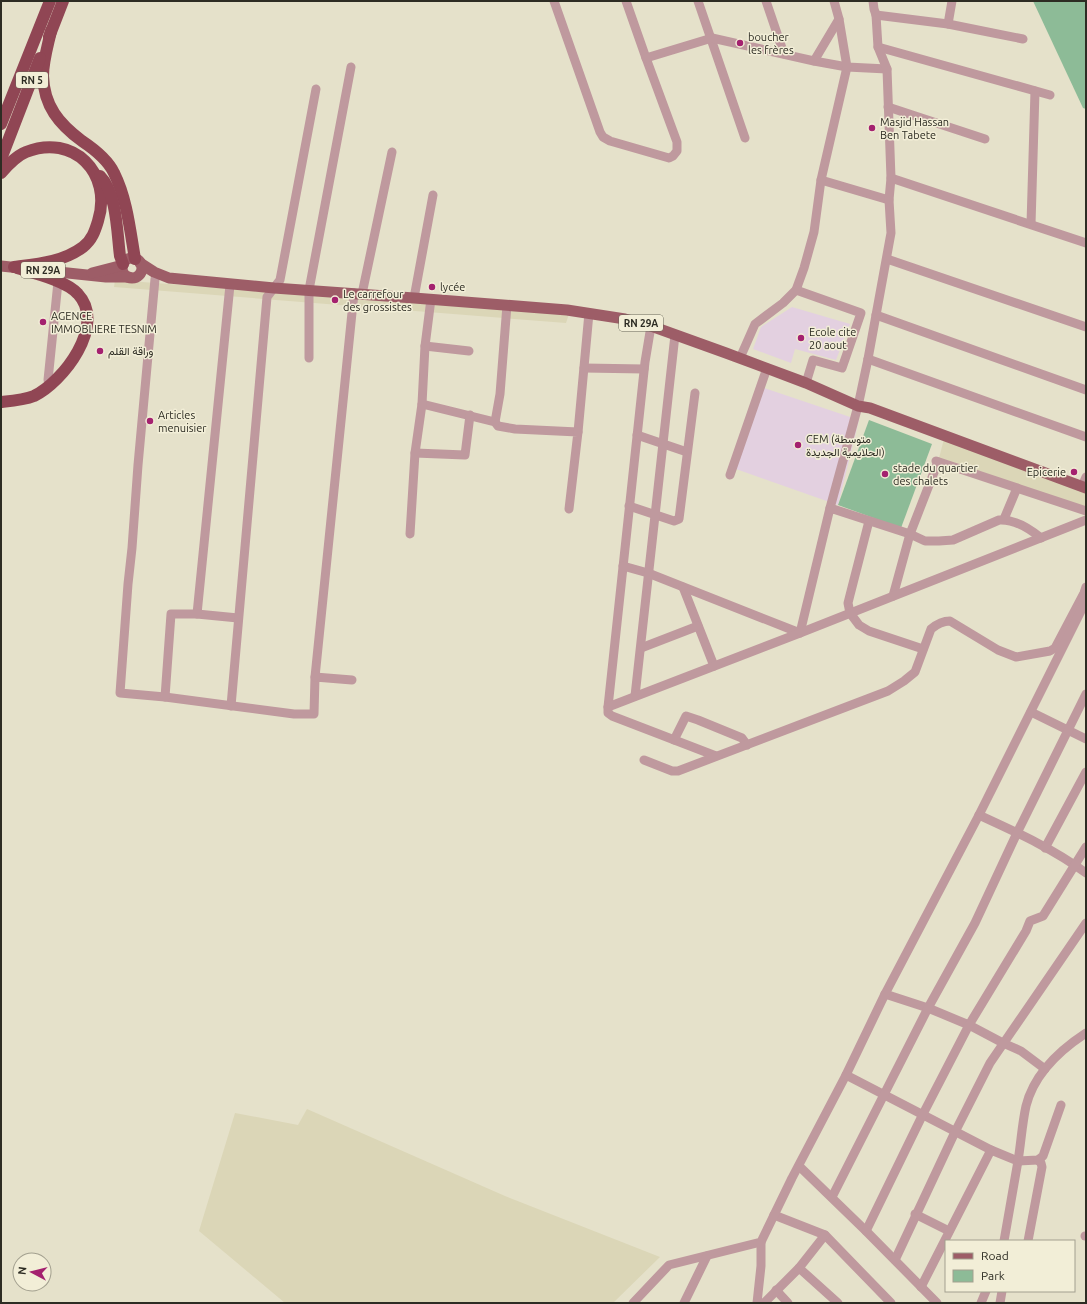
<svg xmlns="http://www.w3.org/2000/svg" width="1087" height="1304" viewBox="0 0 1087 1304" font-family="Ubuntu,Vazirmatn,sans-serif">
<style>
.built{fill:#dbd6b7}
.education{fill:#e3d0e0}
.green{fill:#8dbb97}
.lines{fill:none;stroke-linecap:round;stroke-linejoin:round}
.minor{stroke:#bf999e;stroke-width:9}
.major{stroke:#9d5d67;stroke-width:11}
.highway{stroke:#904654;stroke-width:12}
.poi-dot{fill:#a4216f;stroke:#f2eed7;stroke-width:1.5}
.labels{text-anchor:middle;stroke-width:3;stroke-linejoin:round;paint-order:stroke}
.shield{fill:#f2eed7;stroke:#686659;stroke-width:1}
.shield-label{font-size:10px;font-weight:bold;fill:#2d2c23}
.poi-label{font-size:11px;fill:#2d2c23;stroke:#f2eed7;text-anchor:start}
</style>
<rect width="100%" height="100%" fill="#e5e1ca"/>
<g class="built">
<polygon points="115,280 569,314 566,323 114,287"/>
<polygon points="944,439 1086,493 1086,511 938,462"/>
<polygon points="307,1109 505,1196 660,1257 613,1303 285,1303 199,1231 235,1113 298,1125"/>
</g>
<g class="education">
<polygon points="792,307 850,324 836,360 795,349 791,363 753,349 761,327"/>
<polygon points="761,387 859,420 838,505 736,469"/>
</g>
<g class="green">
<polygon points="1033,1 1086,1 1086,109 1083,108"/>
<polygon points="869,420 932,444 901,528 838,505"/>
</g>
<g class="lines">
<g class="minor">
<polyline points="554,1 600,132 603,137 610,141 669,158 673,156 677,151 677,142 646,58 626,1"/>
<polyline points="698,1 745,138"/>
<polyline points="766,1 784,54"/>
<polyline points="873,1 874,9 876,15"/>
<polyline points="948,24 952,1"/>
<polyline points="878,47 1050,95"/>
<polyline points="646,58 712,38 814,61 847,67 887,69"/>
<polyline points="814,61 839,19"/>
<polyline points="888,107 985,139"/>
<polyline points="891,178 1086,243"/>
<polyline points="821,180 889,200"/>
<polyline points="1031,224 1035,91"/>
<polyline points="887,259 1086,327"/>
<polyline points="155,279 138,465 132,548 128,584 120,693 165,697 294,714 314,714 315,677 352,680"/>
<polyline points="796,290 861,313 842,368 813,360 806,383"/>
<polyline points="362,294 392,152"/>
<polyline points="414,298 433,195"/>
<polyline points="876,315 1086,390"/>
<polyline points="651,326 645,362 608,707 608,713 612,716 716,756"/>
<polyline points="425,346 469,351"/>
<polyline points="309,358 309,290 351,67"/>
<polyline points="740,358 755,324 783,303 796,290 804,268 814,232 821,180 847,67 839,19 834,1"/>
<polyline points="868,359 1086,437"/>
<polyline points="584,368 644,369"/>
<polyline points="48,380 58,282"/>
<polyline points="422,404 495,422 498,426 515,429 578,432 569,509"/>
<polyline points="495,422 500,394 507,305"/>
<polyline points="578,432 589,313"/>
<polyline points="637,435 687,452"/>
<polyline points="415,453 465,455 470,415"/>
<polyline points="936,461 1086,511"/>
<polyline points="730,475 767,368"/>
<polyline points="1082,486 1086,477"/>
<polyline points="629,506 674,521 679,519 695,393"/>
<polyline points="830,508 858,406 868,359 891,233 889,200 891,178 887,69 878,47 876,15 948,24 1023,39"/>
<polyline points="1004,519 1017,488"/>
<polyline points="869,521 850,595 848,603 850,613 859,625 869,631 923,649"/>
<polyline points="410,534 415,453 422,404 425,346 431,299"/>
<path d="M623 566 648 573 800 633 830 508 910 534 925 541H939L953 540 999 520C1015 519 1029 528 1041 538"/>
<polyline points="683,587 714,666"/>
<polyline points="893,596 910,534 938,462"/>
<polyline points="197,614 230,285"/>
<polyline points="641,648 698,626"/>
<polyline points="315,677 354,293"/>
<polyline points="635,696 675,335"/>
<polyline points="165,697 171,614 197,614 238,618"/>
<polyline points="231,706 267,297 280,280 316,89"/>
<polyline points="608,707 800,633 1086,520"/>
<polyline points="1031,712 1086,739"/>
<polyline points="674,740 686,716 698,720 742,738 747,745"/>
<path d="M644 760 672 771H678L888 691 904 681 915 672 931 629C937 624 942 621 950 621L998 650 1016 657 1050 651 1055 648 1084 593 1086 587"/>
<path d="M979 815C1016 832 1054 849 1086 873"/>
<polyline points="1045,848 1086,772"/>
<polyline points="885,994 928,1008 969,1025 1003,1043 1021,1051 1045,1069"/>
<polyline points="846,1075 991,1150 1018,1161 1004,1241"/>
<path d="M1061 1105 1043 1156 1038 1160 1018 1161C1021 1143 1022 1124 1026 1106 1034 1074 1060 1050 1086 1033"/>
<polyline points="799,1166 866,1231 937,1303"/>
<polyline points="832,1197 928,1008 975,923 1017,833 1086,694"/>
<polyline points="915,1214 949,1231"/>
<polyline points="774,1215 825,1235 891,1303"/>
<polyline points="866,1231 923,1114 969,1025 1026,931 1030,921 1043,916 1086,847"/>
<polyline points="1085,1236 1086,1236"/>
<polyline points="1028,1241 1042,1167 1041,1163 1038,1160"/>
<polyline points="895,1260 955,1132 990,1063 1086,923"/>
<polyline points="799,1268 838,1303"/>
<polyline points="921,1287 991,1150"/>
<polyline points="776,1290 788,1303"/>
<polyline points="633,1303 669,1265 761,1242 792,1178 846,1075 885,994 979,815 1086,601"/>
<polyline points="684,1303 707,1256"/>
<polyline points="757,1303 761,1266 761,1242"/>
<polyline points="764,1303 799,1268 825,1235"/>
<polyline points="981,1303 986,1291"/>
<polyline points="1000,1303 1002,1291"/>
</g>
<g class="major">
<circle cx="132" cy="268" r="10"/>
<polyline points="140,263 154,272 169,278 274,288 414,298 567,310 625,319 651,326 726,353 806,383 858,406 870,408 1086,488"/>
<polyline points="1,266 106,277 129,277"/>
<polyline points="92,273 123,265"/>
</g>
<g class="highway">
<path d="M51 31C48 45 43 61 43 76 44 106 59 124 82 141 94 149 108 160 114 173 127 199 130 230 135 259"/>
<polyline points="49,37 63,1"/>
<polyline points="1,124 50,1"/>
<polyline points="1,159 40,58"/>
<path d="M1 173C8 165 16 156 26 152 73 133 113 173 98 221 95 231 92 240 83 247 63 262 38 264 14 267"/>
<path d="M100 176C117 193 117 233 120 256L123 264"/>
<path d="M1 402C11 401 24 400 34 396 63 382 107 325 78 294 67 281 34 273 17 268"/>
</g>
</g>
<g class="poi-dot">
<circle cx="740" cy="43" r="4"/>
<circle cx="872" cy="128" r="4"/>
<circle cx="432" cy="287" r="4"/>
<circle cx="335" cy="300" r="4"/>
<circle cx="43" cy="322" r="4"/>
<circle cx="801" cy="338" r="4"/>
<circle cx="100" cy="351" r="4"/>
<circle cx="150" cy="421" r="4"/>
<circle cx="798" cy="445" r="4"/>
<circle cx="1074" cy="472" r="4"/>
<circle cx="885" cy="474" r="4"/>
</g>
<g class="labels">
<g class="shield">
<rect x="16" y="72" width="32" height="16" rx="3"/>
<rect x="21" y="262" width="44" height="16" rx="3"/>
<rect x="619" y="315" width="44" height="16" rx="3"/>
</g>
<g class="shield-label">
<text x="32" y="84">RN 5</text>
<text x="43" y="274">RN 29A</text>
<text x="641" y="327">RN 29A</text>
</g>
<g class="poi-label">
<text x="748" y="41">boucher<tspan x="748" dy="13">les frères</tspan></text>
<text x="880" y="126">Masjid Hassan<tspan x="880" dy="13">Ben Tabete</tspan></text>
<text x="440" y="291">lycée</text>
<text x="343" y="298">Le carrefour<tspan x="343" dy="13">des grossistes</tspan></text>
<text x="51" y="320">AGENCE<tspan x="51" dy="13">IMMOBLIERE TESNIM</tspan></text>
<text x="809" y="336">Ecole cite<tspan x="809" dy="13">20 aout</tspan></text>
<text x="108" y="355">وراقة القلم</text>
<text x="158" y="419">Articles<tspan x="158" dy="13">menuisier</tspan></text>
<text x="806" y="443">CEM (متوسطة<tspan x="806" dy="13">الحلايمية الجديدة)</tspan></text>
<text x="893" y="472">stade du quartier<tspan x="893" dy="13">des chalets</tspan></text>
<text x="1066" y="476" text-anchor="end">Epicerie</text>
</g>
</g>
<rect width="1087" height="1304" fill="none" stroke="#2d2c23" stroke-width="4"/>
<rect x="945" y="1240" width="130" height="52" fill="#f2eed7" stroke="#a3a08f"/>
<rect x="953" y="1253" width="20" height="6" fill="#9d5d67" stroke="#a3a08f"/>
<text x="981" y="1260" font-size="12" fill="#2d2c23">Road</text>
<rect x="953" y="1270" width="20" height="12" fill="#8dbb97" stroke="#a3a08f"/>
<text x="981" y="1280" font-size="12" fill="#2d2c23">Park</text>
<g transform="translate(32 1272) rotate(277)"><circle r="19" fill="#f2eed7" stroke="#a3a08f"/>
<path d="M0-3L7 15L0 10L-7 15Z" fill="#a4216f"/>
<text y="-6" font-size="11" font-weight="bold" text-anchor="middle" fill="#2d2c23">N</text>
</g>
</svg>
